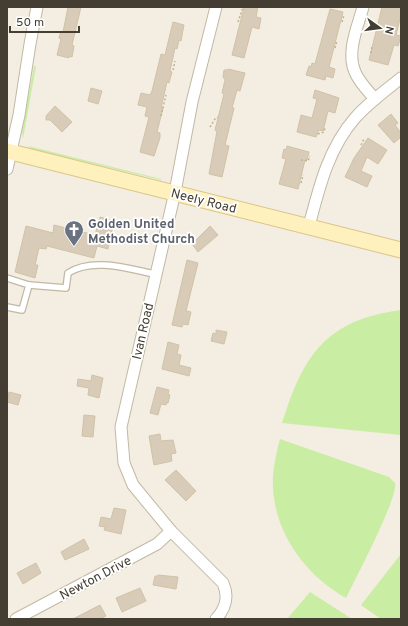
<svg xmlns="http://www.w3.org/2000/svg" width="408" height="626" viewBox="0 0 408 626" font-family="Overpass,sans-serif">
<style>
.green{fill:#caeda4}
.building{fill:#d8ccb8;stroke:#d1c2a7}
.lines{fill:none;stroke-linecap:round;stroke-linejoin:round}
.lane-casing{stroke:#c1b9a5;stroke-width:8}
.street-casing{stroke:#c1b9a5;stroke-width:13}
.secondary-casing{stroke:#d8c68a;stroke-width:17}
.path{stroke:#c2b292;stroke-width:1.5;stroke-dasharray:2 2;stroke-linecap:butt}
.lane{stroke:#fff;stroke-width:5.5}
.street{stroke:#fff;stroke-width:11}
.secondary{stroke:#fff1be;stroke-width:15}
.labels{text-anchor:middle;stroke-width:3.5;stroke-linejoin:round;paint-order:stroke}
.street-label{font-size:13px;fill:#443d31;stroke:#fff}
.worship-label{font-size:13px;font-weight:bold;fill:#5b616d;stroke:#fff;text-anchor:start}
</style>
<rect width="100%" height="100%" fill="#f3eee1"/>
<g class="green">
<polygon points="34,66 36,66 23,139 22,132"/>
<polygon points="28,146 161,179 161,180 32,149"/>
<path d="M401 310V435L282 423C303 355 326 320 401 310Z"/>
<path d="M280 439 389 477 395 483C399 496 355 580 346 598 302 573 270 527 273 475 274 463 277 450 280 439Z"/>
<polygon points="401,554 401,619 381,619 361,605"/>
<polygon points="310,592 352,619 287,619"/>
</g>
<g class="building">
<polygon points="68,7 81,7 72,45 74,46 72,57 69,56 69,58 57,55 61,39 59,38 61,31 63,32"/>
<polygon points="244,7 258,7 256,17 261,18 259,29 252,27 244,58 232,55"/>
<polygon points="382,7 401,7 401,15 396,35 401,36 398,46 394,45 388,65 369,60"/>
<polygon points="330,9 343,12 329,67 335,69 333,78 326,76 325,80 306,75 309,66 311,67 312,63 315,64"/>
<polygon points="173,22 184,25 183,30 181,41 179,40 177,49 175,48 170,71 172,72 169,83 167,82 161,108 163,108 157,132 160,133 160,138 154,156 140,152 149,117 145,116 147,107 138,105 141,93 150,95 152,91 161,54 165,55"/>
<polygon points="228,69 245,73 240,91 237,90 232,108 234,108 225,145 229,146 222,177 209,174 217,131 215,130 224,94 222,93 225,80 223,77 224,70 227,70"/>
<polygon points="91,88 102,91 98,104 88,101"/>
<polygon points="315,90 339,98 335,113 328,111 323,131 319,130 316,137 297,132 301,115 312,118 317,99 313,98"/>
<polygon points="55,106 72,122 62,132 50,120 46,120 46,116"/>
<polygon points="391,114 398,123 395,125 401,133 401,137 394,143 378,125"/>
<polygon points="368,138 387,150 378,164 367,157 361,171 372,176 367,187 345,177 354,158"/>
<polygon points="287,146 309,152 307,160 305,160 298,189 279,184 286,159 282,158 284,149 286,150"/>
<polygon points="100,217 114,221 108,249 97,246 94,258 47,246 46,249 39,248 35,265 38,265 35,278 15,272 26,226 53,233 54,225 95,235"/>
<polygon points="210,226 218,235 198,252 192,244"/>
<polygon points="187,260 198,263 186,311 191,312 188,325 183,324 182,327 172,325"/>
<polygon points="216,330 227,332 224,344 211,341 213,333 216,334"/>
<polygon points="168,342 179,345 177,354 181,355 179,365 191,368 189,376 162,369"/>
<polygon points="92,375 103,378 99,398 88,395 89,388 77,386 78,379 91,381"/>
<polygon points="157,387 169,390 168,394 170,395 168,403 166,403 166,405 161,404 158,415 150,413"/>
<polygon points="9,392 21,395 18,405 7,402"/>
<polygon points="84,415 95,416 93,437 82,436"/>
<polygon points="160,434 161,441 173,440 176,453 171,454 172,461 154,465 149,436"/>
<polygon points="176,470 196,491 186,501 165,480"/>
<polygon points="114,508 126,510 121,534 104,530 105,527 99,526 101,517 111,519"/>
<polygon points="84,539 89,549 65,560 61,552"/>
<polygon points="36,563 41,573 23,584 17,573"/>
<polygon points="158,575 178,577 176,589 153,585 155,576 158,576"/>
<polygon points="140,588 146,601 122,612 116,598"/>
<polygon points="100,605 106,616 100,619 73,619"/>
</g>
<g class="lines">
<g class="lane-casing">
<g id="lane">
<polyline points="7,278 29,285 22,310 7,307"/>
<path d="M29 285 66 288 68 273C93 257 129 269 155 274"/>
</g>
</g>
<g class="street-casing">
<g id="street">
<path d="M363 7C358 26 346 52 355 72 359 82 368 91 375 99"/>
<polyline points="7,169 19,115 30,44 37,7"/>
<path d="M309 226C319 188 328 149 355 118 368 103 386 90 401 78"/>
<polyline points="16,619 157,544 171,531"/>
<path d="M216 619C226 608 229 597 223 583L171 531 133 485 124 463 121 427 175 192 192 102 216 7"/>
</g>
</g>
<g class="secondary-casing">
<polyline id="secondary" points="7,151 401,250"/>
</g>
<g class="path">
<polyline points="238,22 243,7"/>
<polyline points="342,22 344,15"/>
<polyline points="376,22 375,27 377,28"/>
<polyline points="335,48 337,41"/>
<polyline points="371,53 372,45"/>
<polyline points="173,70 175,61"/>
<polyline points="161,116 166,95"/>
<polyline points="210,127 215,119 218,117"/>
<polyline points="318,134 324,132 325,127"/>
<polyline points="361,145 364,139"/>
<polyline points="301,160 308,161 310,156"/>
<polyline points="301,183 303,175"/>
</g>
<use href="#lane" class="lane"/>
<use href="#street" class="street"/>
<use href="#secondary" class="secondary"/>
</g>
<defs>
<g id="church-pin" transform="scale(1)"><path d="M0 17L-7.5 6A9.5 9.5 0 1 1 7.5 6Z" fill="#6b7280" stroke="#fff"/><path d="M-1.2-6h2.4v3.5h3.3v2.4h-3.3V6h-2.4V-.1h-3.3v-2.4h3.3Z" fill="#fff"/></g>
</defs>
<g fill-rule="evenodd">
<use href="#church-pin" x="74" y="230"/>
</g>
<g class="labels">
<g class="street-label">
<text transform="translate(204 200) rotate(14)" y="5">Neely Road</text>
<text transform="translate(142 331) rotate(-77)" y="5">Ivan Road</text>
<text transform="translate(95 577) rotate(-28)" y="5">Newton Drive</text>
</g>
<g class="worship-label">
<text x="88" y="228">Golden United<tspan x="88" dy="15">Methodist Church</tspan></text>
</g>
</g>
<rect width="408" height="626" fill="none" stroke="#443d31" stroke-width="16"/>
<g transform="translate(380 28) rotate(104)" stroke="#ffffff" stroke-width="3" paint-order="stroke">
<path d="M0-3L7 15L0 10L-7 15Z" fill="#443d31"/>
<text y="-6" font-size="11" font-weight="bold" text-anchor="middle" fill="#443d31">N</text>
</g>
<path d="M10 26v6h69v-6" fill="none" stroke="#443d31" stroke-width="2"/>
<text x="16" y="26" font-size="12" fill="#443d31" stroke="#ffffff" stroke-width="3" paint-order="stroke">50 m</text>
</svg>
